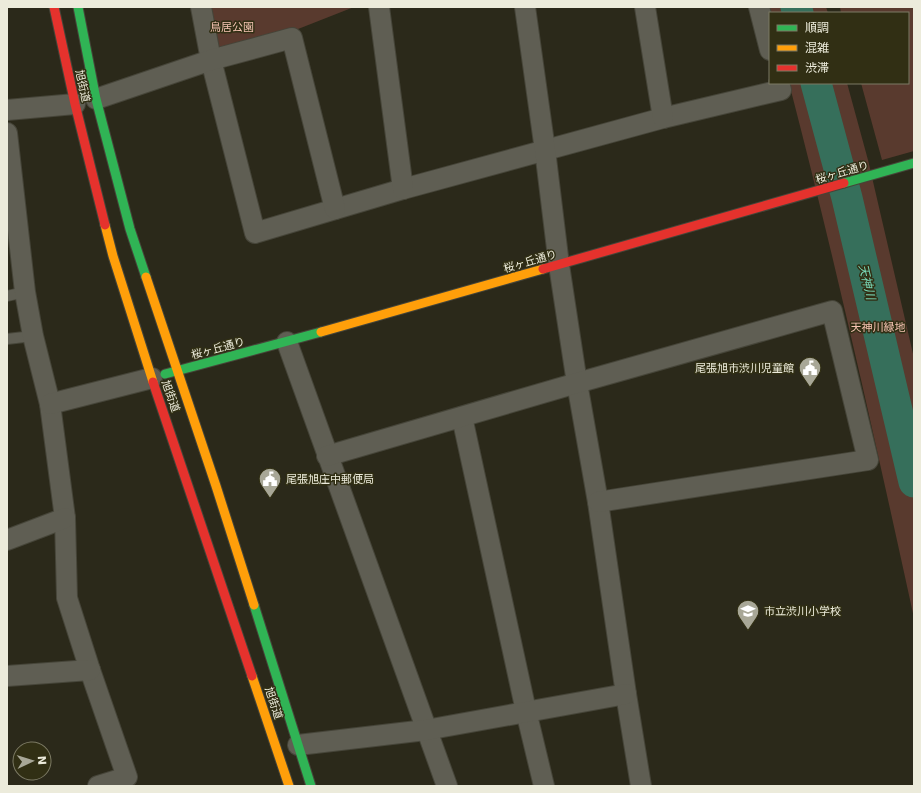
<svg xmlns="http://www.w3.org/2000/svg" width="921" height="793" viewBox="0 0 921 793" font-family="'DejaVu Sans','Noto Sans JP',sans-serif">
<style>
.green{fill:#593a2e}
.lines{fill:none;stroke-linecap:round;stroke-linejoin:round}
.river{stroke:#366f5b;stroke-width:31}
.lane-casing{stroke:#464539;stroke-width:12}
.street-casing{stroke:#464539;stroke-width:22}
.fast-casing{stroke:#464539;stroke-width:11}
.slow-casing{stroke:#464539;stroke-width:11}
.jam-casing{stroke:#464539;stroke-width:11}
.lane{stroke:#5f5e53;stroke-width:10}
.street{stroke:#5f5e53;stroke-width:20}
.fast{stroke:#30b455;stroke-width:9}
.slow{stroke:#ff9f0a;stroke-width:9}
.jam{stroke:#e5322d;stroke-width:9}
.labels{text-anchor:middle;stroke-width:3;stroke-linejoin:round;paint-order:stroke}
.park-label{font-size:11px;fill:#f6c4b3;stroke:#312f14}
.street-label{font-size:11px;fill:#ecebdb;stroke:#312f14}
.poi-label{font-size:11px;fill:#ecebdb;stroke:#312f14;text-anchor:start}
.water-label{font-size:12px;font-style:italic;fill:#79d9b8;stroke:#312f14}
</style>
<rect width="100%" height="100%" fill="#2b291a"/>
<g class="green">
<polygon points="207,7 354,7 293,31 215,53"/>
<polygon points="769,7 826,7 828,13 771,13"/>
<polygon points="840,7 914,7 914,151 882,160 861,83 908,83 908,13 841,13"/>
<path d="M789 83H847L868 160 914 358V618C875 439 835 260 789 83Z"/>
</g>
<g class="lines">
<g class="river">
<polyline points="796,7 798,13"/>
<polyline points="816,83 847,198 914,482"/>
</g>
<g class="lane-casing">
<g id="lane">
<polyline points="7,296 25,292"/>
<polyline points="7,339 33,336"/>
</g>
</g>
<g class="street-casing">
<g id="street">
<polyline points="201,7 211,60 255,233 403,189 663,118 781,90 779,83"/>
<polyline points="379,7 403,189"/>
<polyline points="525,7 545,150 559,265 577,383 598,502 626,694 641,786"/>
<polyline points="645,7 663,118"/>
<polyline points="759,7 770,50"/>
<polyline points="96,99 211,60 292,38 335,209"/>
<polyline points="7,110 75,104"/>
<polyline points="7,133 25,292 33,336 50,404 65,518 67,598 90,670 127,777 98,786"/>
<polyline points="287,342 447,786"/>
<polyline points="50,404 152,378"/>
<polyline points="462,417 526,711 544,786"/>
<polyline points="327,456 577,383 832,311 868,460 598,502"/>
<polyline points="7,540 65,518"/>
<polyline points="7,676 90,670"/>
<polyline points="298,745 426,730 626,694"/>
</g>
</g>
<g class="fast-casing">
<g id="fast">
<polyline points="78,7 96,99 130,229 146,277"/>
<polyline points="844,183 914,163"/>
<polyline points="165,374 321,332"/>
<polyline points="254,605 311,786"/>
</g>
</g>
<g class="slow-casing">
<g id="slow">
<polyline points="105,225 113,256 153,382"/>
<polyline points="146,277 216,486 254,605"/>
<polyline points="321,332 543,269"/>
<polyline points="252,676 289,786"/>
</g>
</g>
<g class="jam-casing">
<g id="jam">
<polyline points="54,7 75,104 105,225"/>
<polyline points="543,269 844,183"/>
<polyline points="153,382 252,676"/>
</g>
</g>
<use href="#lane" class="lane"/>
<use href="#street" class="street"/>
<use href="#fast" class="fast"/>
<use href="#slow" class="slow"/>
<use href="#jam" class="jam"/>
</g>
<defs>
<g id="civic-pin" transform="scale(1.15)"><path d="M0 17L-7.5 6A9.5 9.5 0 1 1 7.5 6Z" fill="#a8a797" stroke="#312f14"/><path d="M-.6-6.5H3V-4.5H.6V-3L4-1V1h2V6H-6V1h2V-1L-.6-3ZM-1.2 2.5V6h2.4V2.5Z" fill="#fff"/></g>
<g id="school-pin" transform="scale(1.15)"><path d="M0 17L-7.5 6A9.5 9.5 0 1 1 7.5 6Z" fill="#a8a797" stroke="#312f14"/><path d="M0-5L7-2L0 1L-7-2ZM-4 1L0 2.5L4 1V4Q0 6-4 4Z" fill="#fff"/></g>
</defs>
<g fill-rule="evenodd">
<use href="#civic-pin" x="810" y="368"/>
<use href="#civic-pin" x="270" y="479"/>
<use href="#school-pin" x="748" y="611"/>
</g>
<g class="labels">
<g class="park-label">
<text x="232" y="31">鳥居公園</text>
<text x="878" y="331">天神川緑地</text>
</g>
<g class="street-label">
<text transform="translate(83 86) rotate(77)" y="4">旭街道</text>
<text transform="translate(842 172) rotate(-16)" y="4">桜ヶ丘通り</text>
<text transform="translate(530 261) rotate(-16)" y="4">桜ヶ丘通り</text>
<text transform="translate(218 348) rotate(-15)" y="4">桜ヶ丘通り</text>
<text transform="translate(171 396) rotate(71)" y="4">旭街道</text>
<text transform="translate(274 703) rotate(72)" y="4">旭街道</text>
</g>
<g class="poi-label">
<text x="794" y="372" text-anchor="end">尾張旭市渋川児童館</text>
<text x="286" y="483">尾張旭庄中郵便局</text>
<text x="764" y="615">市立渋川小学校</text>
</g>
<g class="water-label">
<text transform="translate(867 282) rotate(77)" y="4">天神川</text>
</g>
</g>
<rect width="921" height="793" fill="none" stroke="#ecebdb" stroke-width="16"/>
<rect x="769" y="12" width="140" height="72" fill="#312f14" stroke="#7c7a64"/>
<rect x="777" y="25" width="20" height="6" fill="#30b455" stroke="#7c7a64"/>
<text x="805" y="32" font-size="12" fill="#ecebdb">順調</text>
<rect x="777" y="45" width="20" height="6" fill="#ff9f0a" stroke="#7c7a64"/>
<text x="805" y="52" font-size="12" fill="#ecebdb">混雑</text>
<rect x="777" y="65" width="20" height="6" fill="#e5322d" stroke="#7c7a64"/>
<text x="805" y="72" font-size="12" fill="#ecebdb">渋滞</text>
<g transform="translate(32 761) rotate(86)"><circle r="19" fill="#312f14" stroke="#7c7a64"/>
<path d="M0-3L7 15L0 10L-7 15Z" fill="#a8a797"/>
<text y="-6" font-size="11" font-weight="bold" text-anchor="middle" fill="#ecebdb">N</text>
</g>
</svg>
